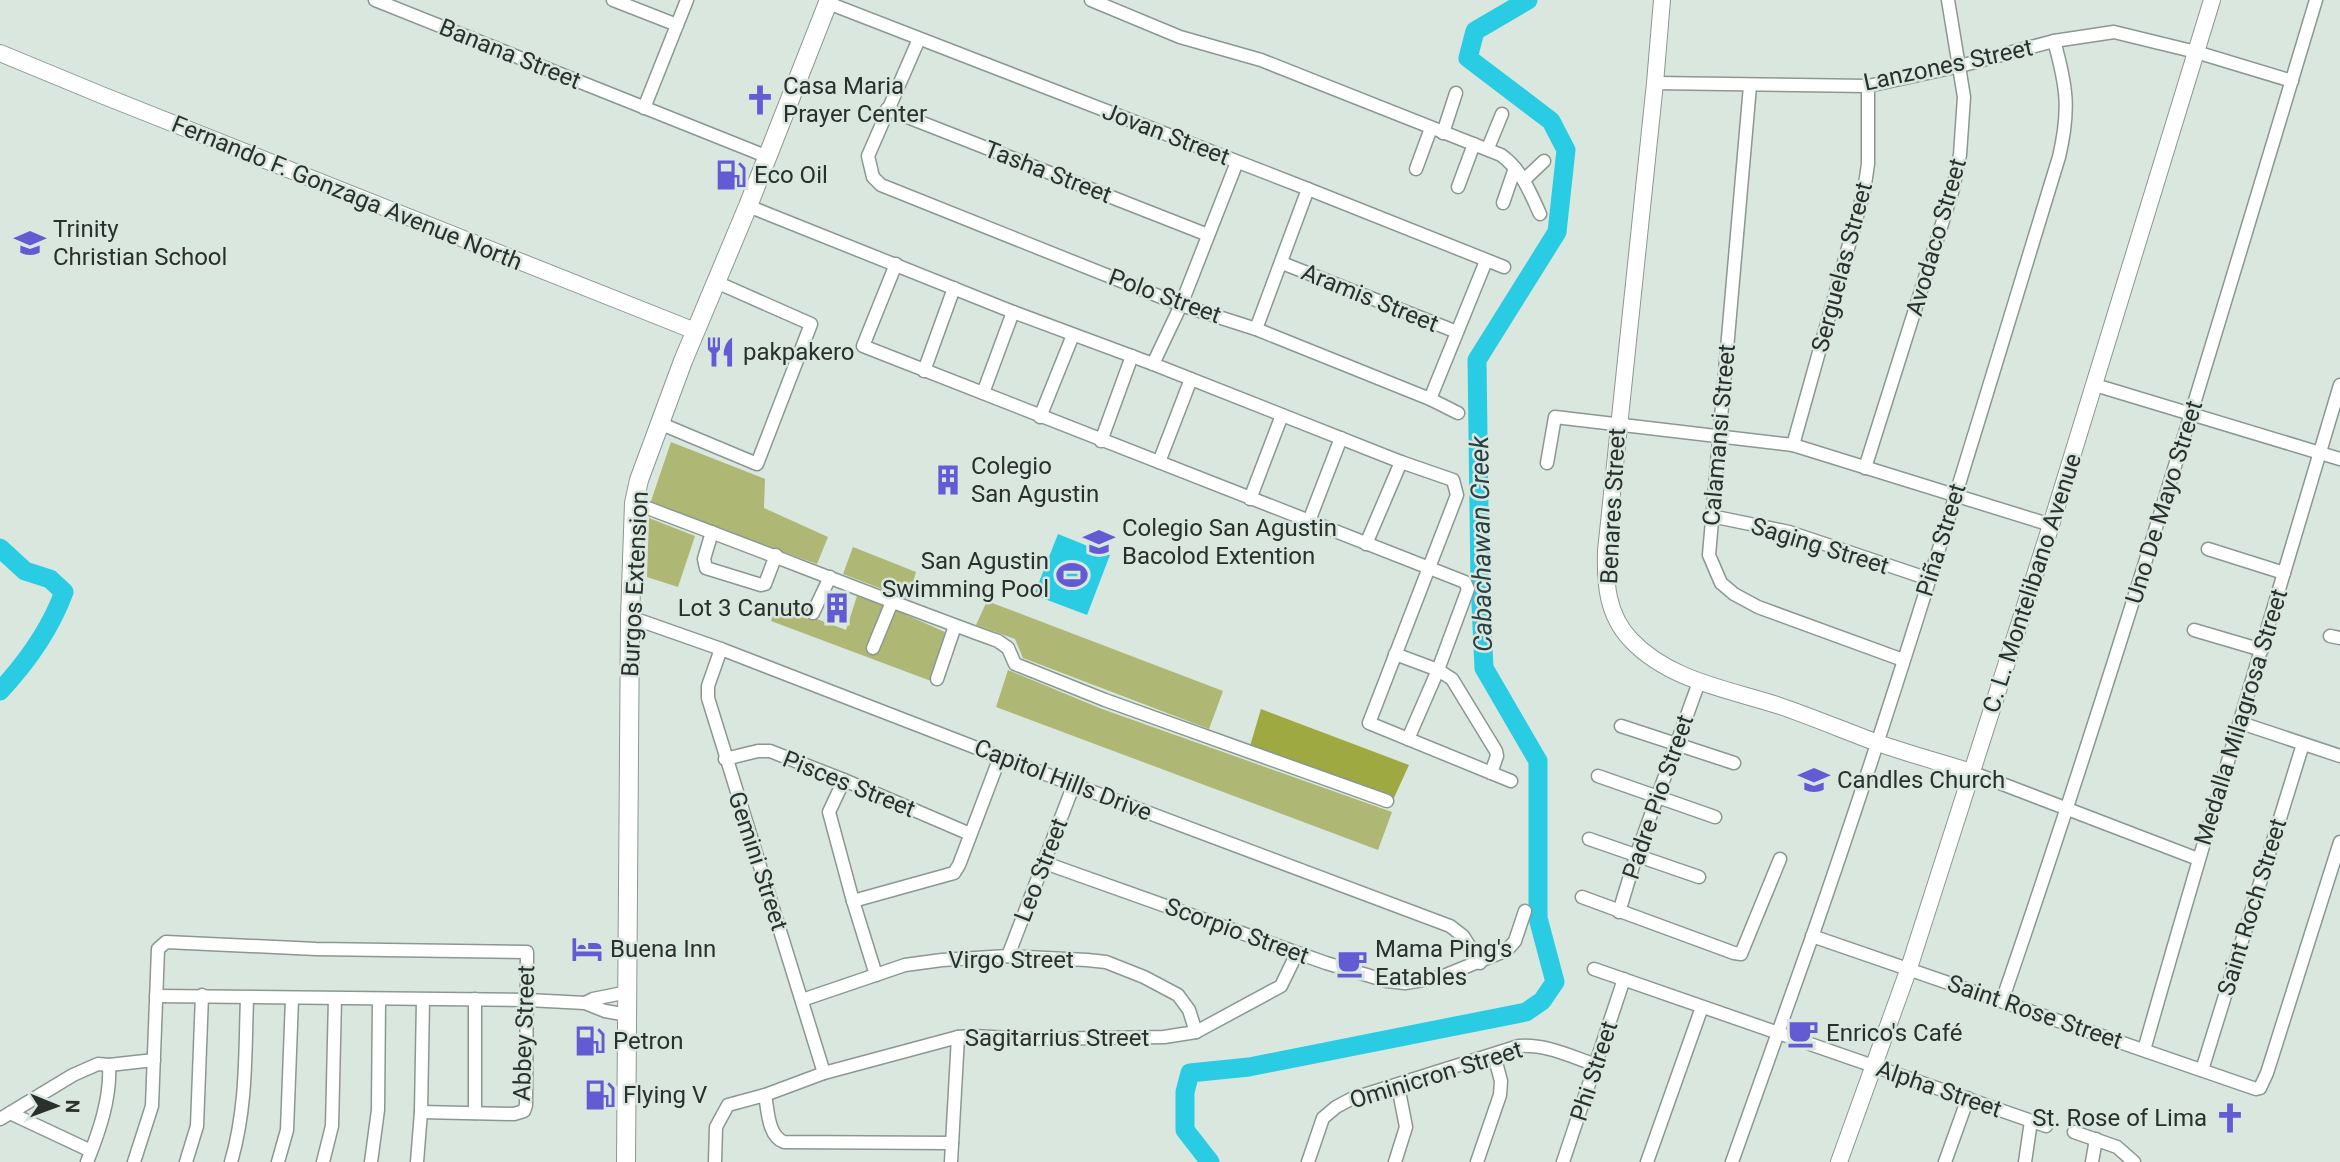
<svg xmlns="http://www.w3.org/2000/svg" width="2340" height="1162" viewBox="0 0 2340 1162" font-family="Roboto,sans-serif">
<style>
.green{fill:#aeb774}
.forest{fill:#9ea942}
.water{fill:#29cce3}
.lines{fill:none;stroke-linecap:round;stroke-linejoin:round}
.river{stroke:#29cce3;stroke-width:19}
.minor-casing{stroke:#8b9891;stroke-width:15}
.tertiary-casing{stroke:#8b9891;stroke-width:18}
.secondary-casing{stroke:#8b9891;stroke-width:20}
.minor{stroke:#fff;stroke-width:12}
.tertiary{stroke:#fff;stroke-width:16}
.secondary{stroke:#fff;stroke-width:18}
.labels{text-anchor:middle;stroke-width:5;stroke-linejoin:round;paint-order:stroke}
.street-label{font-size:24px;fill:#2a302d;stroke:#d9e7df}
.poi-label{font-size:24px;fill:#2a302d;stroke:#d9e7df;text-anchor:start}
.water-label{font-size:26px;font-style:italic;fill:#274044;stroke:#d9e7df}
</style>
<rect width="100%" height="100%" fill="#d9e7df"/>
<g class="green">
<polygon points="671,442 765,479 764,508 828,537 817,564 650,504"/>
<polygon points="649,518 695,536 678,587 647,577"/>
<polygon points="853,547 916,572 908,599 843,574"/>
<polygon points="857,596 889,607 947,633 931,681 771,621 777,604 846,630"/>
<polygon points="987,601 1223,691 1209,729 1023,658 1015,639 976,625"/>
<polygon points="1008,670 1102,709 1392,812 1378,850 996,707"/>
</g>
<polygon class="forest" points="1261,709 1409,765 1393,800 1250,746"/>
<polygon class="water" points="1058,534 1110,555 1087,615 1034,595"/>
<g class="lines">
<g class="river">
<path d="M0 548 25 571 50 579 64 592C50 630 28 661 0 691"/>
<polyline points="1210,1162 1185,1130 1185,1092 1190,1073 1249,1067 1526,1012 1542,1001 1555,982 1538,918 1538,761 1484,668 1480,584 1477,360 1557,232 1566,150 1551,121 1468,58 1475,31 1528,0"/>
</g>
<g class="minor-casing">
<g id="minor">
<polyline points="375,0 768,157"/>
<polyline points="613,0 677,25"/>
<path d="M1091 0 1180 37 1261 60 1501 155C1521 169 1530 192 1540 214"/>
<polyline points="828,3 1308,189 1504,267"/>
<polyline points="919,39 868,156 873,177 881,185 1181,305 1256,329 1430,399 1458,413"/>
<polyline points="1655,83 1868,86 1960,66 2054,41 2114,32 2196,52 2292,81"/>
<polyline points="1750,86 1709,555 1721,583 1734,594 1758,607 1903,660"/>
<polyline points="644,108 687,0"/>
<polyline points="887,109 1208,235"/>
<polyline points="1443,133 1456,93"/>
<polyline points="1488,148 1502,114"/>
<polyline points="1416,169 1431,128"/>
<polyline points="1524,180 1544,161"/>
<polyline points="1458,187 1474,144"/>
<polyline points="1503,203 1515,168"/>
<polyline points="748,206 1013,312 1153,364 1401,462 1453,480 1457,495 1369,723 1511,781"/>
<polyline points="1282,263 1457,332"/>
<polyline points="896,264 863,346 1465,582 1468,589 1438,670 1408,739"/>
<polyline points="1256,329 1308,189"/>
<polyline points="1153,364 1181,305 1237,162"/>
<polyline points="924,371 954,288"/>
<polyline points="2095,385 2340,459"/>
<polyline points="983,393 1013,312"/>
<polyline points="1430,399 1486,261"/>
<polyline points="1040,417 1073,335"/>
<polyline points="659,423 757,464 811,324 716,282"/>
<polyline points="1101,441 1132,356"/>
<polyline points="1793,445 1864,191 1868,164 1868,86"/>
<polyline points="1159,462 1191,379"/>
<polyline points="1547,463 1555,417 1793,445 2051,525"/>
<polyline points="1865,468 1953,189 1960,155 1964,97 1948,0"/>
<polyline points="1250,499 1282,415"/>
<path d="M634 503C756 548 876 597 998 641L1008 648 1015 664 1105 700 1387 801"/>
<polyline points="1711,516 1789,532 1929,579"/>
<polyline points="1309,521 1341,438"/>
<polyline points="712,532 704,559 706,568 761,585 765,584 776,555"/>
<polyline points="1366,544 1401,462"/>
<polyline points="2208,549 2284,573"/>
<polyline points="813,613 830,577"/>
<polyline points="630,617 721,649 1000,757 1450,926 1463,936 1480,963"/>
<polyline points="2194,630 2262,650"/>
<polyline points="2330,636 2340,638"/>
<polyline points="873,648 892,602"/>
<polyline points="721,649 708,686 708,698 824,1073"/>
<polyline points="1395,654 1438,670 1452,679 1496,751 1497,756 1491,773"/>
<polyline points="937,679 955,626"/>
<polyline points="2241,723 2340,756"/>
<polyline points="1621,726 1734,763"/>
<polyline points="725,759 758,751 770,751 844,780 970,834"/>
<polyline points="1971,772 2198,859"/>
<polyline points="1598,776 1715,817"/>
<polyline points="844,780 829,812 853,901 876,975"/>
<polyline points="1589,839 1699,877"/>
<polyline points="1045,863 1326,963 1387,981 1405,983 1441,977 1507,950 1515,941 1525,911"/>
<polyline points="1582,897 1734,953 1741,954 1780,859"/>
<polyline points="853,901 954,873 959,865 1000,757"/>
<polyline points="1619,912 1636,856 1699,682"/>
<polyline points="1812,936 2256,1089 2260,1088 2267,1073 2340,842"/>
<polyline points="1008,956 1074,784"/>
<polyline points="1594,969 2046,1126"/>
<polyline points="156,996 528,1000 585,1003 605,1011 628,1015"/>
<polyline points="802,1000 905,965 942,960 1008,956 1087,960 1106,962 1144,977 1178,995 1189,1010 1196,1032"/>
<path d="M2002 1001C2116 670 2215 335 2316 0"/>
<polyline points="585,1003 593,999 628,992"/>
<path d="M2144 1050C2207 828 2274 607 2340 385"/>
<polyline points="2202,1070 2303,744"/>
<path d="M765 1095C768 1111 768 1136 784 1142L952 1143"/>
<polyline points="10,1113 91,1151"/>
<polyline points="475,1113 475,999"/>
<polyline points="0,1119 73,1075 98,1064 109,1065 154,1060"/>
<polyline points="2074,1132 2117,1147 2134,1162"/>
<path d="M87 1162C99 1132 111 1098 109 1065"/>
<polyline points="134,1162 152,1106 158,949 166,942 316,949 527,952 526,1105 524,1111 514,1114 421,1112"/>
<polyline points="186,1162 197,1126 202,995"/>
<path d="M231 1162C247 1107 245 1054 247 998"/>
<polyline points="278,1162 287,1130 292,999"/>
<polyline points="323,1162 332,1126 335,999"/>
<polyline points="371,1162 378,1110 379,1000"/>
<polyline points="417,1162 421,1112 423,1000"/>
<polyline points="715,1162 716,1127 728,1105 765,1095 824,1073 958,1037 972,1036 1031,1039 1164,1037 1196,1032 1281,986 1297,953"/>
<polyline points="951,1162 958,1037"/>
<path d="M1308 1162 1323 1118 1336 1107 1351 1099 1519 1046C1546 1044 1570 1056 1596 1065"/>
<polyline points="1395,1162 1406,1127 1398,1086"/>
<polyline points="1477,1162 1500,1095 1501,1081 1494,1055"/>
<polyline points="1563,1162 1624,979"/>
<polyline points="1647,1162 1702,1007"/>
<path d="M1732 1162C1758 1087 1786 1012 1812 937 1902 679 1979 418 2059 157 2070 110 2067 87 2054 41"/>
<polyline points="1945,1162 1968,1098"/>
<polyline points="2025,1162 2031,1121"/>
<polyline points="2092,1162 2096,1139"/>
</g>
</g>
<g class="tertiary-casing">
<g id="tertiary">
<path d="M1662 0 1655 83 1606 551C1605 583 1607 615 1631 640 1670 681 1728 689 1780 706 1812 717 1843 730 1875 742 1906 753 1939 762 1971 772"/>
<polyline points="0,53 104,96 695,331"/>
<polyline points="1839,1162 1909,968 2051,525 2212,0"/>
</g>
</g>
<g class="secondary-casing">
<polyline id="secondary" points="626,1162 630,617 634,503 639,480 683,361 748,206 829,0"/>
</g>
<use href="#minor" class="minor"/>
<use href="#tertiary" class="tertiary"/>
<use href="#secondary" class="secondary"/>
</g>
<defs>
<g id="church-bare" transform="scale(2.415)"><path d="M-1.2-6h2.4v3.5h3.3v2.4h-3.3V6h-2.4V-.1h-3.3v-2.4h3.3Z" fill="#625bd4" stroke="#d9e7df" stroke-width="2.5" paint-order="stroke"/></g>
<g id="fuel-bare" transform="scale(2.415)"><path d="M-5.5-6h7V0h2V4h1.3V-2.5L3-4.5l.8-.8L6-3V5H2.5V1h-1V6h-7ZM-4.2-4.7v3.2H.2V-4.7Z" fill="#625bd4" stroke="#d9e7df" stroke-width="2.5" paint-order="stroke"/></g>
<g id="school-bare" transform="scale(2.415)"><path d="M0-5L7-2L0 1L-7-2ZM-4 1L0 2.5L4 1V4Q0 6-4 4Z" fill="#625bd4" stroke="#d9e7df" stroke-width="2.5" paint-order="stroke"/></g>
<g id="restaurant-bare" transform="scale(2.415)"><path d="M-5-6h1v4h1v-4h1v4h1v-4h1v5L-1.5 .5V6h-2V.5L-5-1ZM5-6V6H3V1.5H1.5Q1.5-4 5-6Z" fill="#625bd4" stroke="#d9e7df" stroke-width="2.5" paint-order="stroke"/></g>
<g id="building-bare" transform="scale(2.415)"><path d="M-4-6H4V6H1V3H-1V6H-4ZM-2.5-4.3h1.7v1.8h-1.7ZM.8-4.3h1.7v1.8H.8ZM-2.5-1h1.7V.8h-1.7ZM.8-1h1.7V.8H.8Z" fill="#625bd4" stroke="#d9e7df" stroke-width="2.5" paint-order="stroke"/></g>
<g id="university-bare" transform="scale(2.415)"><path d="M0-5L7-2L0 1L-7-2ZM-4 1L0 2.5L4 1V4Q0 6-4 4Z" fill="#625bd4" stroke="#d9e7df" stroke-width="2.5" paint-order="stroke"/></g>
<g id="stadium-bare" transform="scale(2.415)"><path d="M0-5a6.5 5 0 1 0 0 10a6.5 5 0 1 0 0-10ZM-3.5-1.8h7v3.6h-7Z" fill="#625bd4" stroke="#d9e7df" stroke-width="2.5" paint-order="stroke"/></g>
<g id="hotel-bare" transform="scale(2.415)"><path d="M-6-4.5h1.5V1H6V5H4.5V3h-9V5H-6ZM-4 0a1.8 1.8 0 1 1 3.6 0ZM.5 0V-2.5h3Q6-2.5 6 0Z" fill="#625bd4" stroke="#d9e7df" stroke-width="2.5" paint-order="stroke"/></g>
<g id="cafe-bare" transform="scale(2.415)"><path d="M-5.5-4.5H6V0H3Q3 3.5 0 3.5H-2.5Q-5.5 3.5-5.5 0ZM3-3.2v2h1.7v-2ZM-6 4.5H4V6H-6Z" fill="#625bd4" stroke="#d9e7df" stroke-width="2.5" paint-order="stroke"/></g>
</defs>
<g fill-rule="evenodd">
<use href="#church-bare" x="760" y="100"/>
<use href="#fuel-bare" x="731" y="175"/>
<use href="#school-bare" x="30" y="243"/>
<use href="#restaurant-bare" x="720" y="352"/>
<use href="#building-bare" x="948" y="480"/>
<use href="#university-bare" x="1099" y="542"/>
<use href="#stadium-bare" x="1072" y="575"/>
<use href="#building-bare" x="837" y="608"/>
<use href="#school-bare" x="1814" y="780"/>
<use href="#hotel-bare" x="587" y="949"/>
<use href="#cafe-bare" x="1352" y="963"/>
<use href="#cafe-bare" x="1803" y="1033"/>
<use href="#fuel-bare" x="590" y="1041"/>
<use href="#fuel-bare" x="600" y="1095"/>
<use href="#church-bare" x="2230" y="1118"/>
</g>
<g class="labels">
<g class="street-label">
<text transform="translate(510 54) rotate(22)" y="8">Banana Street</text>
<text transform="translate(1948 65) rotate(-12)" y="8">Lanzones Street</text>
<text transform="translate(1166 134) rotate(21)" y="8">Jovan Street</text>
<text transform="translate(1048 172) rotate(21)" y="8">Tasha Street</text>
<text transform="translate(347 193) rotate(22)" y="8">Fernando F. Gonzaga Avenue North</text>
<text transform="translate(1936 237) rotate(-74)" y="8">Avodaco Street</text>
<text transform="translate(1842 267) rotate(-75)" y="8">Serguelas Street</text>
<text transform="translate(1165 296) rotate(20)" y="8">Polo Street</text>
<text transform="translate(1370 298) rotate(22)" y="8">Aramis Street</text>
<text transform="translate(1719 435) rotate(-85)" y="8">Calamansi Street</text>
<text transform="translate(2164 502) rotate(-73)" y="8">Uno De Mayo Street</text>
<text transform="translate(1613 506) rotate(-87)" y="8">Benares Street</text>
<text transform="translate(1941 540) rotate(-73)" y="8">Piña Street</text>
<text transform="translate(1820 546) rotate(17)" y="8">Saging Street</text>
<text transform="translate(2032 583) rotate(-72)" y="8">C. L. Montelibano Avenue</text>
<text transform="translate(635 584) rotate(-87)" y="8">Burgos Extension</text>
<text transform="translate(2241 717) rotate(-73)" y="8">Medalla Milagrosa Street</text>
<text transform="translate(1063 780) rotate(21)" y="8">Capitol Hills Drive</text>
<text transform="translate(849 784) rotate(22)" y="8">Pisces Street</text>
<text transform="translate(1658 797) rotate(-71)" y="8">Padre Pio Street</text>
<text transform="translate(758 861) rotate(72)" y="8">Gemini Street</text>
<text transform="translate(1041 870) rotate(-69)" y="8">Leo Street</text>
<text transform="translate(2252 907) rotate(-73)" y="8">Saint Roch Street</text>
<text transform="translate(1237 931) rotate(20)" y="8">Scorpio Street</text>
<text x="1011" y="968">Virgo Street</text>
<text transform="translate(2035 1012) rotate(19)" y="8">Saint Rose Street</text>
<text transform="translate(524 1033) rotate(-88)" y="8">Abbey Street</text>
<text x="1057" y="1046">Sagitarrius Street</text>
<text transform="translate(1594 1071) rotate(-72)" y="8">Phi Street</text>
<text transform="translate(1436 1075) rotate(-17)" y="8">Ominicron Street</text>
<text transform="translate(1939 1089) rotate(19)" y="8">Alpha Street</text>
</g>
<g class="poi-label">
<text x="783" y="94">Casa Maria<tspan x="783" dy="28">Prayer Center</tspan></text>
<text x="754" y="183">Eco Oil</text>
<text x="53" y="237">Trinity<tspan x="53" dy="28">Christian School</tspan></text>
<text x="743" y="360">pakpakero</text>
<text x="971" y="474">Colegio<tspan x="971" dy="28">San Agustin</tspan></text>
<text x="1122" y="536">Colegio San Agustin<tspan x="1122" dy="28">Bacolod Extention</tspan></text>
<text x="1049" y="569" text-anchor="end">San Agustin<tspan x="1049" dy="28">Swimming Pool</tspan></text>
<text x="814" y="616" text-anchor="end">Lot 3 Canuto</text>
<text x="1837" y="788">Candles Church</text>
<text x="610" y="957">Buena Inn</text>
<text x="1375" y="957">Mama Ping's<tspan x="1375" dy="28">Eatables</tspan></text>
<text x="1826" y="1041">Enrico's Café</text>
<text x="613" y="1049">Petron</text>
<text x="623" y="1103">Flying V</text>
<text x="2207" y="1126" text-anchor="end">St. Rose of Lima</text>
</g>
<g class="water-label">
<text transform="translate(1481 544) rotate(-91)" y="9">Cabachawan Creek</text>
</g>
</g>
<g transform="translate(56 1106) rotate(91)" stroke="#d9e7df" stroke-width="5" paint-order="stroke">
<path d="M0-5L12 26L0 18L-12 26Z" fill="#2a302d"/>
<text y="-10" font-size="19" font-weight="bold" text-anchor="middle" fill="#2a302d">N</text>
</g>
</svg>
